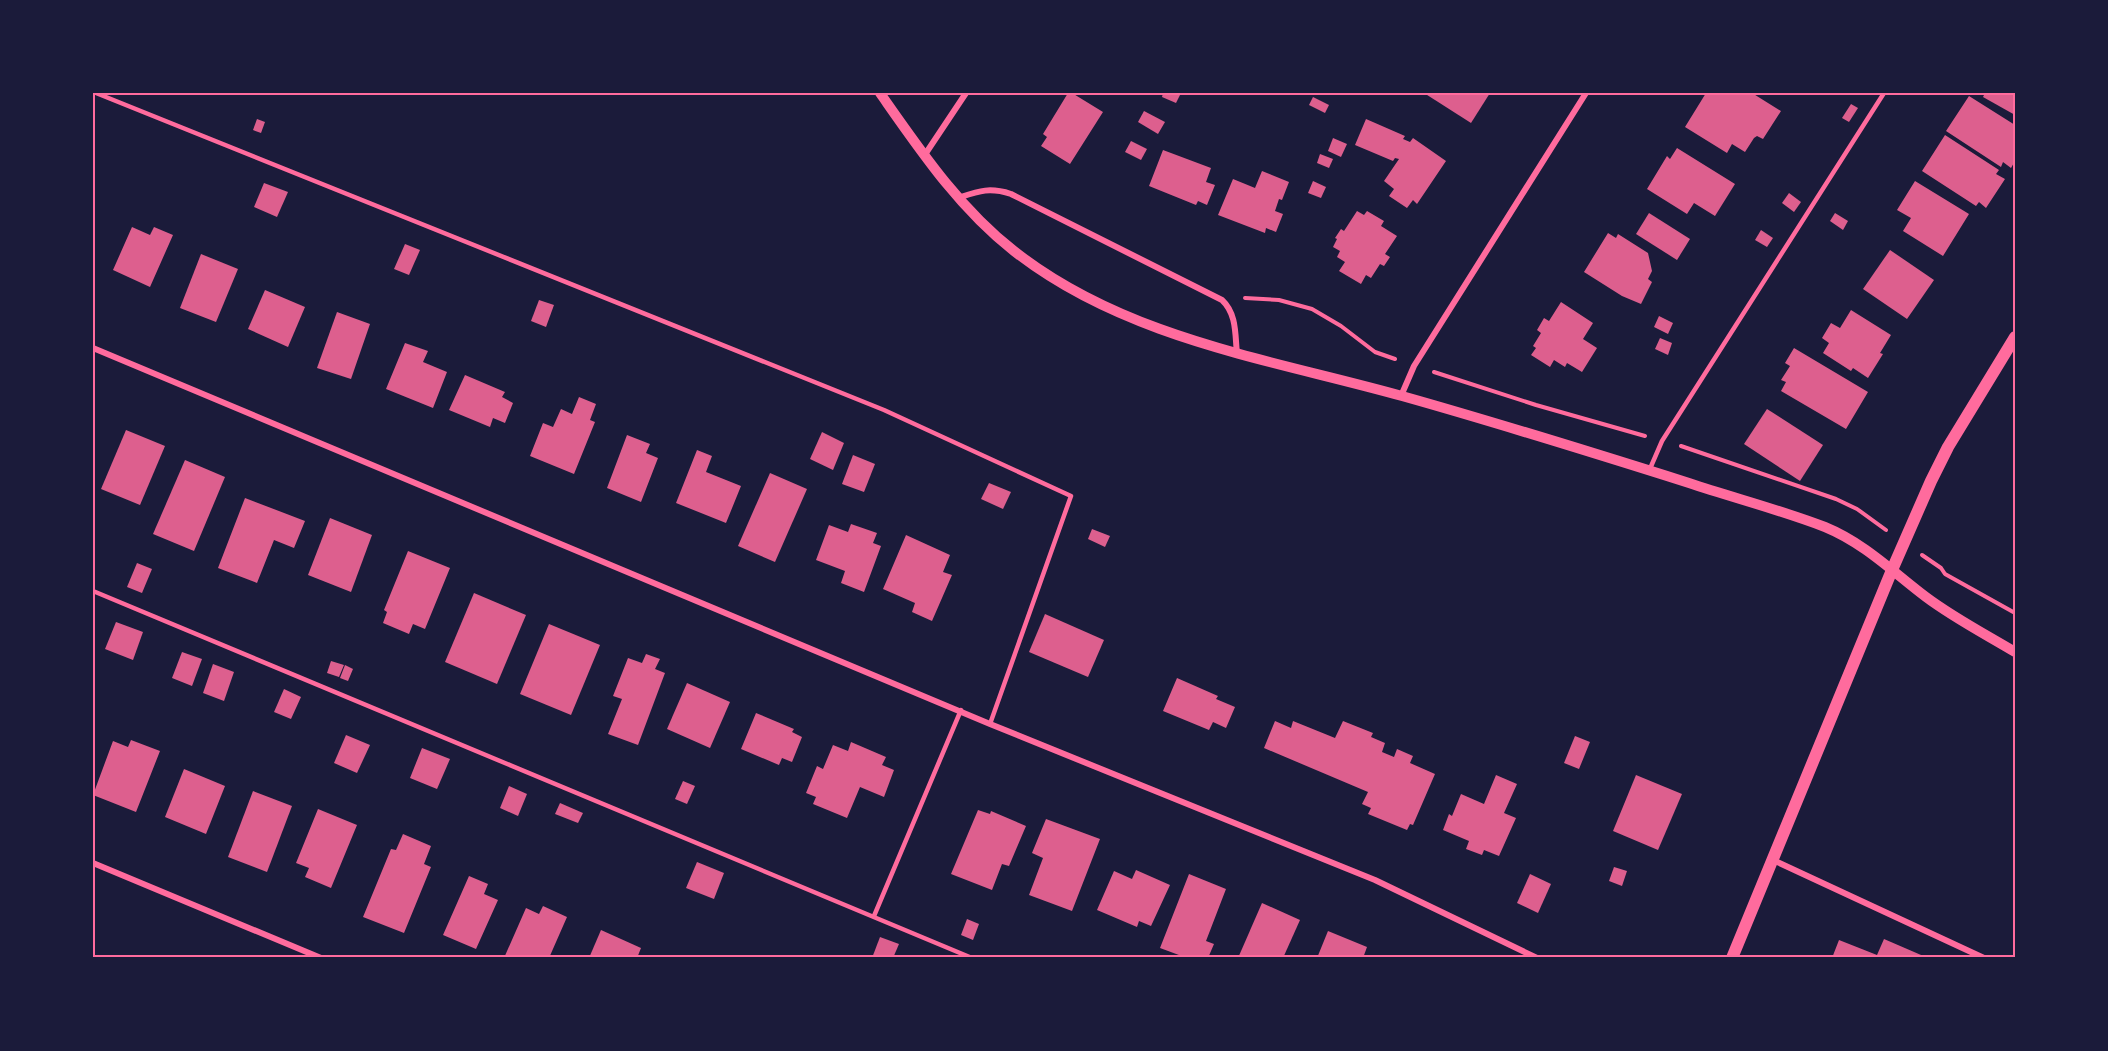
<svg xmlns="http://www.w3.org/2000/svg" width="2108" height="1051" viewBox="0 0 2108 1051" font-family="Poppins,sans-serif">
<style>
.building{fill:#dd5f8e}
.lines{fill:none;stroke-linecap:round;stroke-linejoin:round}
.path{stroke:#ff6b9d;stroke-width:4}
.service{stroke:#ff6b9d;stroke-width:4.5}
.minor{stroke:#ff6b9d;stroke-width:6}
.tertiary{stroke:#ff6b9d;stroke-width:10}
.secondary{stroke:#ff6b9d;stroke-width:12}
.neatline{fill:none;stroke:#ff6b9d;stroke-width:2}
</style>
<rect width="100%" height="100%" fill="#1b1b3a"/>
<g class="building">
<polygon points="1068,93 1072,93 1103,112 1070,164 1041,146 1047,137 1043,134"/>
<polygon points="1163,93 1181,93 1176,103 1162,97"/>
<polygon points="1424,93 1490,93 1471,123"/>
<polygon points="1706,93 1752,93 1781,111 1763,139 1757,136 1754,138 1745,152 1732,144 1727,153 1685,127"/>
<polygon points="1985,93 2015,93 2015,115 1983,97"/>
<polygon points="1969,96 2015,125 2015,161 2011,168 2003,162 2001,167 1946,131"/>
<polygon points="1313,97 1329,105 1325,113 1309,105"/>
<polygon points="1851,104 1858,108 1849,122 1842,118"/>
<polygon points="1144,111 1165,122 1158,134 1138,122"/>
<polygon points="257,119 265,122 261,133 253,130"/>
<polygon points="1366,119 1405,136 1403,139 1410,142 1413,138 1446,161 1417,204 1413,200 1407,208 1389,196 1394,189 1384,181 1399,159 1395,158 1393,161 1355,145"/>
<polygon points="1945,135 1999,170 1996,174 2005,179 1986,208 1979,202 1976,206 1922,171"/>
<polygon points="1333,138 1347,144 1341,157 1328,151"/>
<polygon points="1131,141 1147,149 1141,160 1125,152"/>
<polygon points="1677,148 1735,184 1715,216 1694,203 1687,214 1647,189 1667,156 1670,159"/>
<polygon points="1163,150 1211,168 1206,182 1215,185 1207,205 1198,201 1196,205 1149,186"/>
<polygon points="1320,154 1333,159 1329,168 1317,163"/>
<polygon points="1262,171 1289,182 1282,200 1279,199 1275,211 1283,214 1276,232 1266,228 1265,233 1218,215 1233,179 1255,188"/>
<polygon points="1313,181 1326,187 1321,198 1308,193"/>
<polygon points="1915,181 1969,214 1943,256 1903,231 1911,218 1897,210"/>
<polygon points="264,183 288,192 277,217 254,207"/>
<polygon points="1789,193 1801,202 1794,212 1782,203"/>
<polygon points="1357,211 1364,215 1367,211 1384,221 1381,226 1397,236 1385,254 1390,257 1384,266 1380,264 1371,278 1366,275 1361,284 1339,271 1345,262 1337,257 1340,251 1333,247 1337,239 1335,238 1341,229 1344,231"/>
<polygon points="1649,213 1690,239 1677,260 1636,234"/>
<polygon points="1835,213 1848,221 1843,230 1830,221"/>
<polygon points="132,227 150,235 154,227 173,235 150,287 113,270"/>
<polygon points="1761,230 1773,238 1767,247 1755,240"/>
<polygon points="1608,233 1616,238 1618,234 1648,253 1652,271 1648,279 1652,282 1641,304 1622,296 1584,272"/>
<polygon points="405,244 420,250 409,275 394,269"/>
<polygon points="1890,250 1934,280 1907,319 1863,289"/>
<polygon points="201,254 238,269 216,322 180,308"/>
<polygon points="265,290 305,307 288,347 248,329"/>
<polygon points="539,300 554,305 546,327 531,321"/>
<polygon points="1561,302 1593,323 1583,339 1597,348 1582,372 1567,363 1565,367 1554,360 1550,367 1531,355 1536,348 1533,346 1541,333 1537,330 1544,318 1549,321"/>
<polygon points="1851,310 1891,335 1880,353 1883,354 1868,378 1853,368 1851,371 1823,353 1829,343 1822,338 1831,323 1840,328"/>
<polygon points="337,312 370,324 351,379 317,368"/>
<polygon points="1659,316 1673,323 1668,334 1654,327"/>
<polygon points="1660,338 1672,343 1668,355 1655,349"/>
<polygon points="405,343 428,351 423,362 447,372 433,408 386,389"/>
<polygon points="1794,348 1868,392 1846,429 1781,391 1786,382 1781,380 1790,366 1785,363"/>
<polygon points="465,375 505,392 502,397 513,403 505,423 493,418 490,427 449,410"/>
<polygon points="579,397 596,404 590,420 595,422 574,474 530,456 543,423 553,427 561,409 572,414"/>
<polygon points="1767,409 1823,445 1800,481 1744,444"/>
<polygon points="126,430 165,446 140,505 101,489"/>
<polygon points="822,432 844,443 833,470 810,459"/>
<polygon points="627,435 650,444 646,453 658,458 641,502 607,488"/>
<polygon points="697,450 712,456 706,472 741,486 726,523 676,503"/>
<polygon points="853,455 875,464 864,492 842,484"/>
<polygon points="185,460 225,477 194,551 153,534"/>
<polygon points="770,473 807,489 775,562 738,546"/>
<polygon points="989,483 1011,492 1003,509 981,499"/>
<polygon points="245,498 305,521 294,548 274,540 257,583 218,568"/>
<polygon points="330,518 372,535 351,592 308,575"/>
<polygon points="851,524 877,533 873,543 881,546 864,592 841,583 845,571 816,560 829,525 848,532"/>
<polygon points="1092,529 1110,536 1105,547 1088,539"/>
<polygon points="906,535 950,555 943,572 952,575 932,621 912,612 915,603 883,589"/>
<polygon points="408,551 450,568 425,629 413,624 409,634 383,623 387,612 384,610"/>
<polygon points="137,563 152,569 142,593 127,587"/>
<polygon points="474,593 526,615 497,684 445,662"/>
<polygon points="1045,614 1104,640 1088,677 1029,652"/>
<polygon points="116,622 143,632 133,660 105,649"/>
<polygon points="549,624 600,645 571,715 520,694"/>
<polygon points="182,652 202,659 192,686 172,678"/>
<polygon points="646,654 660,659 655,669 665,673 638,745 608,734 622,699 613,696 628,658 642,663"/>
<polygon points="331,661 344,665 339,677 327,673"/>
<polygon points="213,664 234,672 224,701 203,693"/>
<polygon points="345,665 353,669 348,681 340,678"/>
<polygon points="1177,678 1218,696 1216,699 1235,707 1226,728 1213,722 1209,730 1163,711"/>
<polygon points="687,683 730,702 710,748 667,729"/>
<polygon points="284,689 301,697 291,719 274,712"/>
<polygon points="756,713 794,729 792,732 802,737 792,762 782,758 779,765 741,749"/>
<polygon points="1275,721 1291,728 1293,721 1335,738 1343,721 1373,733 1371,737 1385,743 1382,752 1394,757 1397,749 1413,756 1410,763 1435,774 1413,825 1410,824 1407,830 1368,814 1371,808 1362,804 1368,792 1264,748"/>
<polygon points="346,735 370,745 357,773 334,763"/>
<polygon points="1575,736 1590,742 1579,769 1564,763"/>
<polygon points="131,740 160,751 136,812 93,795 113,741 128,747"/>
<polygon points="851,742 886,757 882,765 894,770 884,797 860,787 847,818 813,804 816,797 806,793 817,766 823,769 833,745 848,751"/>
<polygon points="422,748 450,759 437,789 410,778"/>
<polygon points="184,769 225,786 206,834 165,817"/>
<polygon points="1496,775 1517,784 1504,813 1516,818 1499,856 1484,850 1482,855 1466,849 1469,841 1443,830 1449,814 1452,816 1461,794 1484,804"/>
<polygon points="1636,775 1682,794 1658,850 1613,831"/>
<polygon points="683,781 695,786 687,804 675,799"/>
<polygon points="509,786 527,794 518,816 500,808"/>
<polygon points="253,791 292,806 267,872 228,857"/>
<polygon points="560,803 583,813 578,823 555,814"/>
<polygon points="318,809 357,825 331,888 305,877 309,868 296,863"/>
<polygon points="978,810 990,814 991,811 1026,826 1009,866 1002,864 992,890 951,874"/>
<polygon points="1046,819 1100,839 1072,911 1029,895 1043,858 1032,853"/>
<polygon points="403,834 431,846 424,864 431,867 404,933 363,917 391,849 396,850"/>
<polygon points="697,862 724,873 714,899 686,888"/>
<polygon points="1614,867 1627,871 1622,886 1609,881"/>
<polygon points="1136,870 1170,885 1151,926 1139,921 1137,927 1097,910 1114,871 1132,879"/>
<polygon points="1189,874 1226,889 1206,941 1214,944 1208,958 1187,958 1160,948"/>
<polygon points="1530,874 1551,884 1538,913 1517,903"/>
<polygon points="469,876 488,884 484,894 498,900 476,949 443,935"/>
<polygon points="1262,903 1300,920 1283,958 1238,958"/>
<polygon points="543,906 567,917 549,958 504,958 526,908 539,914"/>
<polygon points="967,919 979,924 973,940 961,935"/>
<polygon points="601,930 641,948 637,958 589,958"/>
<polygon points="1328,931 1367,947 1363,958 1317,958"/>
<polygon points="880,937 899,944 893,958 872,958"/>
<polygon points="1884,939 1928,958 1832,958 1839,940 1877,955"/>
</g>
<g class="lines">
<g class="path">
<polyline points="1245,298 1279,300 1312,309 1341,326 1375,352 1395,359"/>
<polyline points="1434,372 1536,405 1645,436"/>
<polyline points="1681,446 1836,499 1857,509 1886,530"/>
<polyline points="1922,555 1941,568 1945,574 2015,613"/>
</g>
<g class="service">
<polyline points="96,93 884,410 1071,496 990,724"/>
<polyline points="1649,471 1662,441 1884,93"/>
<polyline points="93,591 972,958"/>
<polyline points="874,916 961,710"/>
</g>
<g class="minor">
<polyline points="924,156 966,93"/>
<path d="M958 198C979 191 989 187 1011 194L1222 300C1237 314 1235 335 1237 354"/>
<polyline points="93,348 990,724 1375,880 1537,958"/>
<polyline points="1401,396 1414,366 1586,93"/>
<polyline points="1773,860 1984,958"/>
<polyline points="93,863 321,958"/>
</g>
<path class="tertiary" d="M880 93C920 150 959 208 1014 251 1126 339 1270 359 1402 396 1498 423 1594 453 1689 483 1734 498 1781 510 1825 527 1864 543 1893 572 1926 597 1954 618 1985 634 2015 652"/>
<polyline class="secondary" points="1732,958 1892,570 1931,481 1948,447 2015,337"/>
</g>
<rect width="2108" height="1051" fill="none" stroke="#1b1b3a" stroke-width="189"/>
<rect x="94" y="94" width="1920" height="862" class="neatline"/>
</svg>
